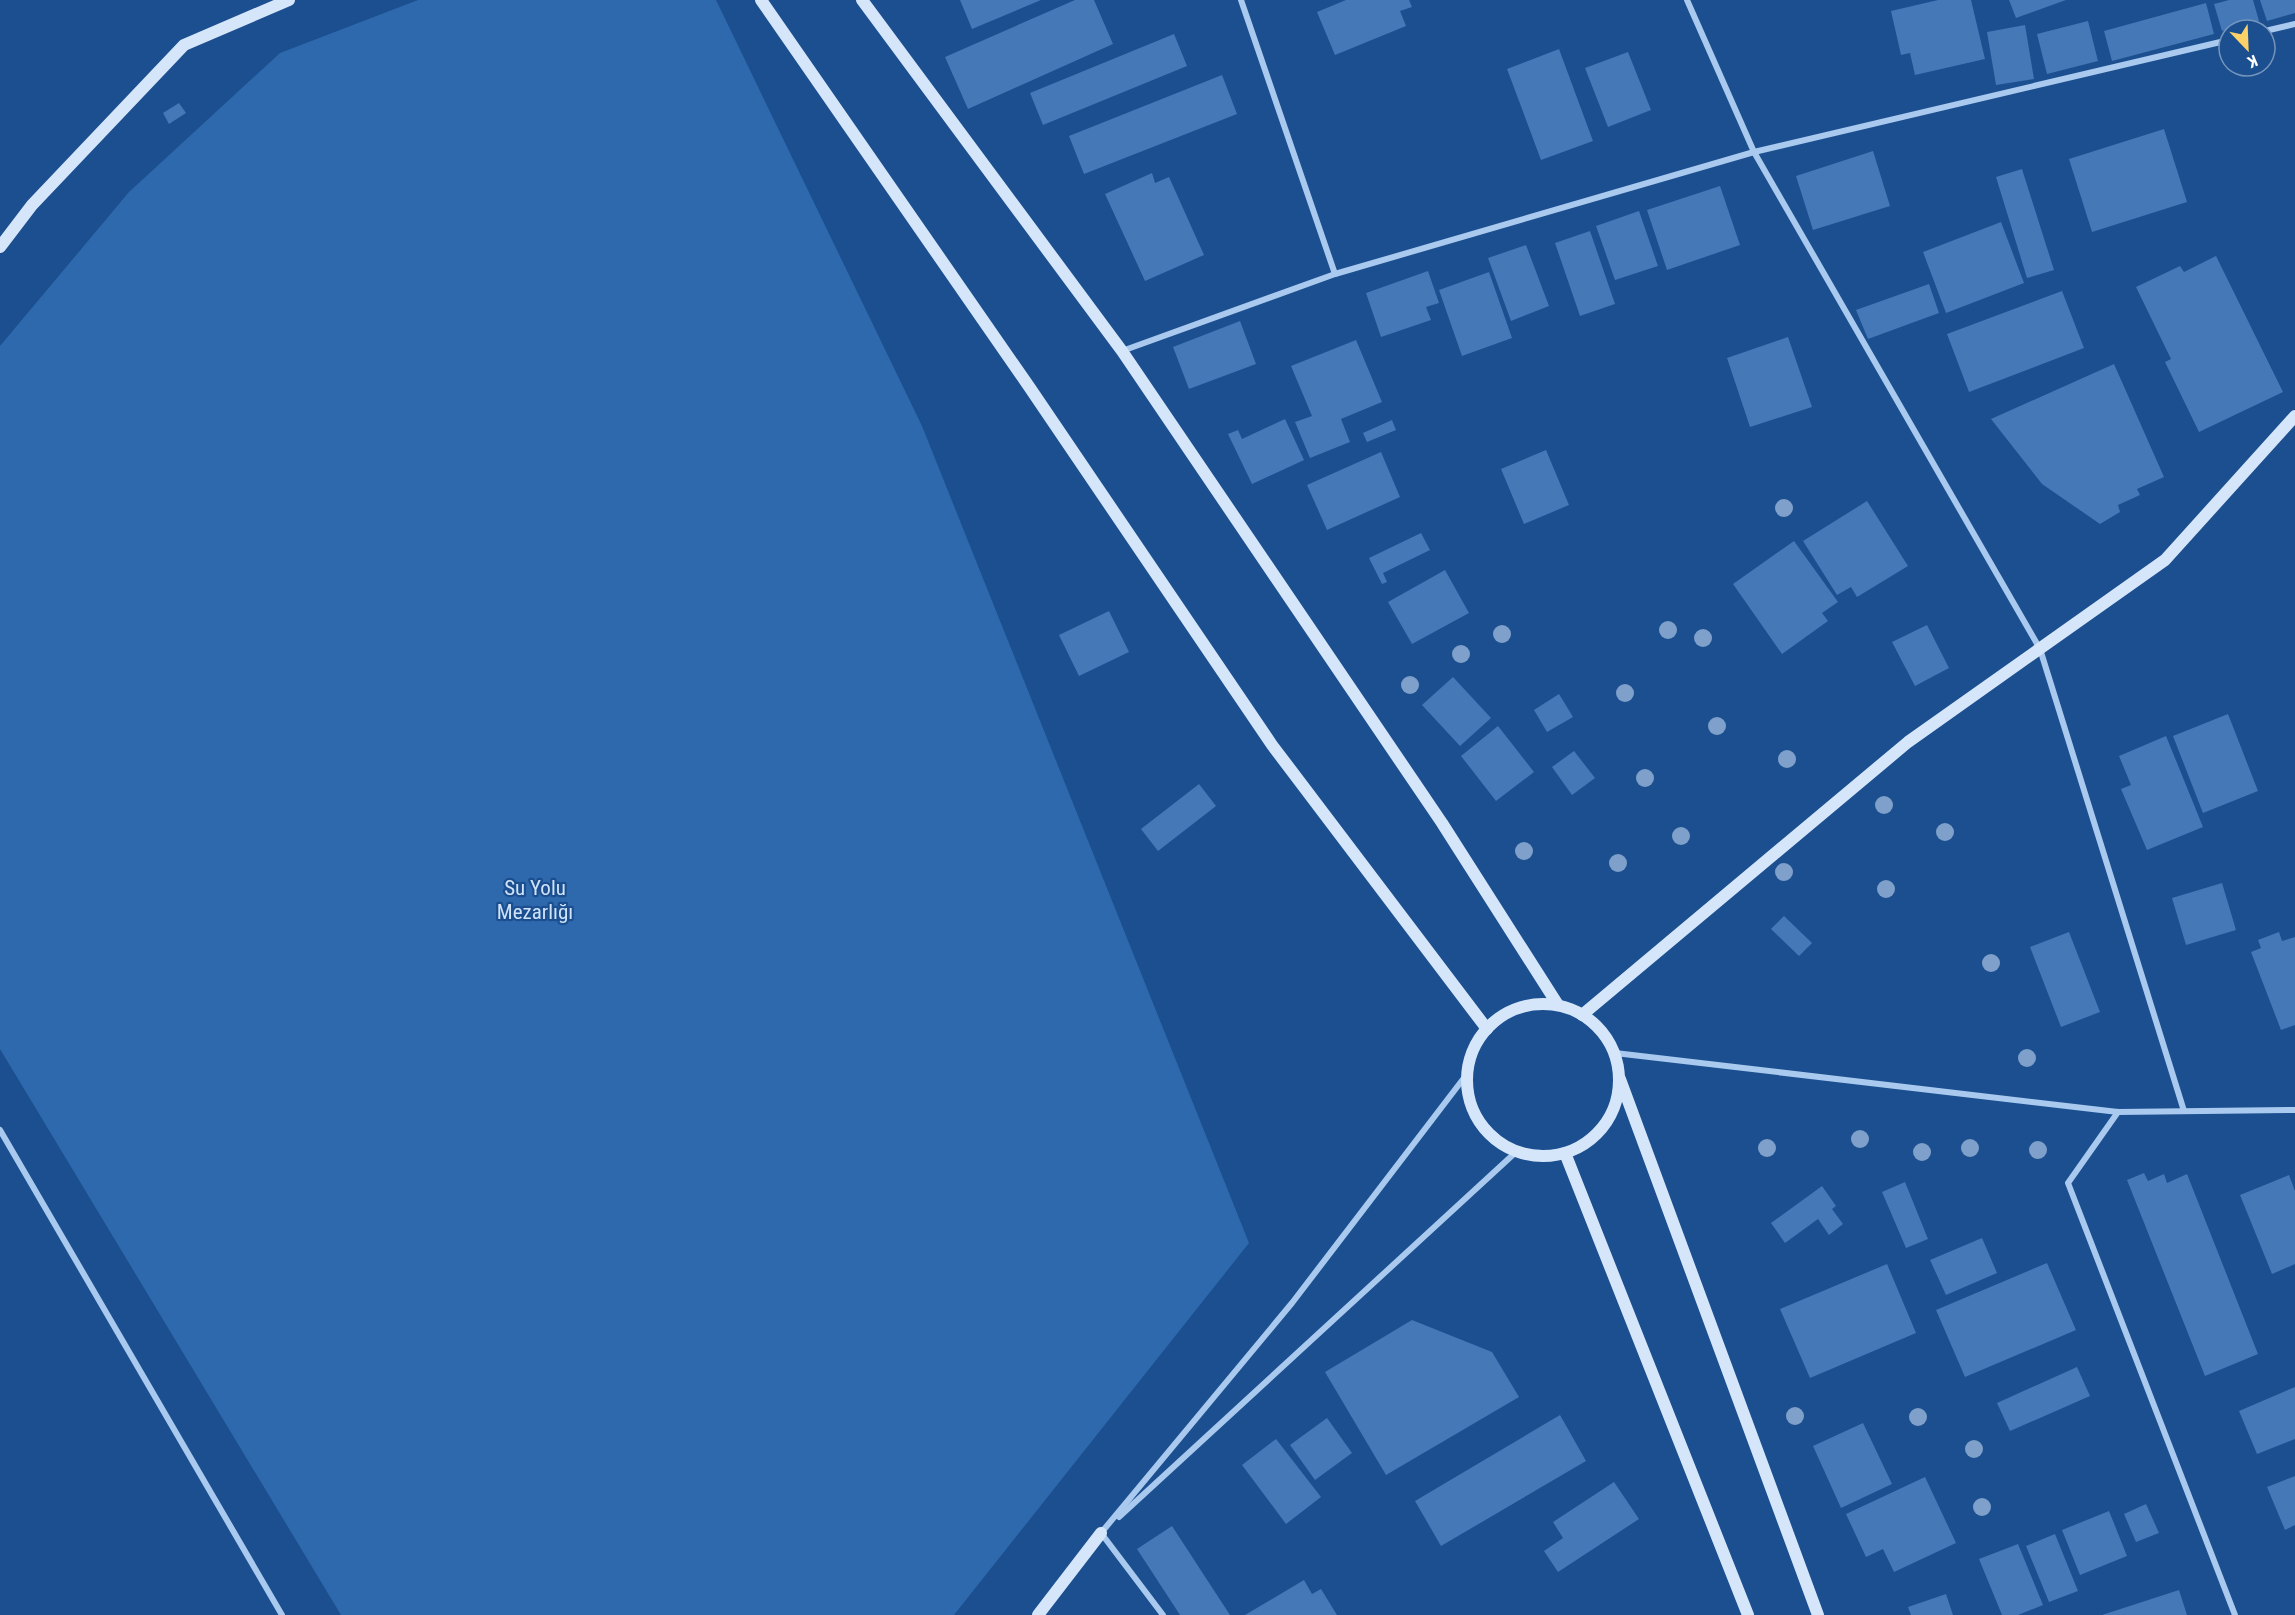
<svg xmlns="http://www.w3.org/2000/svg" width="2295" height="1615" viewBox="0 0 2295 1615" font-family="'Roboto Condensed',sans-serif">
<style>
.green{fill:#2e69ad}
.building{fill:#4478b7}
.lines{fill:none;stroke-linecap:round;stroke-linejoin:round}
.street{stroke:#a9c9ee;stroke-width:6}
.secondary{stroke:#d6e6fa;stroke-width:12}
.tree{fill:#7ea0ca}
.labels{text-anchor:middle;stroke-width:4.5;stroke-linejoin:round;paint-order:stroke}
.park-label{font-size:21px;fill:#cfe3fa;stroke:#1b4f8f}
</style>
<rect width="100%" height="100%" fill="#1b4f8f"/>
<polygon class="green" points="418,0 716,0 922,426 1249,1243 954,1615 341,1615 0,1049 0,346 129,192 280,53"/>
<g class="building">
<polygon points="960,0 1041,0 972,29"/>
<polygon points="1075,0 1094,0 1113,44 968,109 945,57"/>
<polygon points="1346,0 1409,0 1412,7 1400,11 1406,26 1335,55 1317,12"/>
<polygon points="1938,0 1971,0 1985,59 1915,75 1910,53 1901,55 1891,11"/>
<polygon points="2009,0 2066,0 2016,18"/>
<polygon points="2229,0 2253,0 2259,21 2222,31 2214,4"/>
<polygon points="2260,0 2295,0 2295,13 2267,21"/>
<polygon points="2206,3 2214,34 2112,61 2104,31"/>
<polygon points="2088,21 2098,61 2047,74 2037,34"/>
<polygon points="2025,25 2034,79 1996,85 1987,32"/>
<polygon points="1174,34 1187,66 1043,125 1030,93"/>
<polygon points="1559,49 1593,141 1541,160 1507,69"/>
<polygon points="1628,52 1651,110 1608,127 1585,68"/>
<polygon points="1222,75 1237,114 1084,174 1069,136"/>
<polygon points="179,103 186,113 169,124 163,113"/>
<polygon points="2164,129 2187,202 2092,232 2069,159"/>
<polygon points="1873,151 1890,206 1813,230 1796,176"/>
<polygon points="2022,169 2054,270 2027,278 1996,177"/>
<polygon points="1152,173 1155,183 1169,177 1204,255 1145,281 1105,194"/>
<polygon points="1720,186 1740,245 1667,270 1647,210"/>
<polygon points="1639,211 1658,266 1615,280 1596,226"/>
<polygon points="2001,222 2024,283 1946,313 1923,252"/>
<polygon points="1590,231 1615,304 1580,316 1555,243"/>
<polygon points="1526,245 1549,306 1511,321 1488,258"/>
<polygon points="2216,256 2283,392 2199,432 2165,362 2171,359 2136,287 2180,266 2184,272"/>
<polygon points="1428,271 1439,303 1426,307 1431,320 1381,337 1366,293"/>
<polygon points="1489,272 1512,338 1462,356 1439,290"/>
<polygon points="1929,284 1939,313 1868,339 1856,310"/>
<polygon points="2062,291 2084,348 1969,392 1947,334"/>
<polygon points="1240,321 1256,364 1189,389 1173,347"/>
<polygon points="1788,337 1812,407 1750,427 1727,358"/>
<polygon points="1356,340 1382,402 1341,419 1350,442 1310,458 1295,422 1312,416 1291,366"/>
<polygon points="2114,364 2164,477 2137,489 2140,495 2118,505 2120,512 2100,524 2042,484 1991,419"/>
<polygon points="1285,419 1304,460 1252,484 1228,434 1238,430 1242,439"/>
<polygon points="1392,420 1396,430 1367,442 1363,433"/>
<polygon points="1546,450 1569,505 1524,524 1501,469"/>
<polygon points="1381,452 1400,497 1327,530 1307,485"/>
<polygon points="1867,501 1908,566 1857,597 1851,587 1837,595 1803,541"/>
<polygon points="1421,533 1430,550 1383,573 1387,582 1382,584 1369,558"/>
<polygon points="1794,541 1838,602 1822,613 1828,621 1782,654 1733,584"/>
<polygon points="1445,570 1469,613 1412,644 1388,602"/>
<polygon points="1109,611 1129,652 1079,676 1059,635"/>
<polygon points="1927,625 1949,668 1915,686 1892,642"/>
<polygon points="1453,677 1491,718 1460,746 1422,705"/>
<polygon points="1559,694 1573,717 1547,732 1534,710"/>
<polygon points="2228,714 2258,791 2203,813 2173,736"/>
<polygon points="1498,726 1534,772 1496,801 1461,756"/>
<polygon points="2166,736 2203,827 2147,850 2121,789 2131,785 2119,756"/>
<polygon points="1574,751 1595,778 1572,795 1552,767"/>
<polygon points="1199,784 1216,806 1158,851 1141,829"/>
<polygon points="2222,883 2236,930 2186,945 2172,898"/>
<polygon points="1784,916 1812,943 1799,956 1771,929"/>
<polygon points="2069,932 2100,1012 2061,1027 2030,947"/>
<polygon points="2279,932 2282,941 2295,937 2295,1025 2281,1030 2251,952 2261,948 2258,940"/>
<polygon points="2144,1173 2148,1181 2164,1174 2167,1183 2187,1174 2258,1354 2205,1376 2127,1180"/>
<polygon points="2289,1175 2295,1191 2295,1264 2272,1274 2240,1195"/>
<polygon points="1905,1182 1928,1239 1906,1248 1882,1192"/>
<polygon points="1822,1186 1836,1206 1832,1209 1843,1224 1829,1235 1818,1219 1785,1243 1771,1223"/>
<polygon points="1982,1238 1997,1273 1946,1295 1930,1260"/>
<polygon points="2047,1263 2076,1330 1965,1377 1936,1310"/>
<polygon points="1887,1264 1916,1333 1810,1378 1780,1309"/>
<polygon points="1412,1320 1492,1352 1519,1397 1386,1475 1325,1372"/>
<polygon points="2077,1367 2090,1396 2010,1431 1997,1403"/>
<polygon points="2295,1387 2295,1439 2257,1454 2239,1411"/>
<polygon points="1560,1415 1586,1461 1441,1546 1415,1501"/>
<polygon points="1327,1418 1352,1453 1315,1480 1290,1445"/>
<polygon points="1863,1423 1892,1484 1841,1508 1813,1446"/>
<polygon points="1276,1439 1321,1497 1286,1524 1242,1465"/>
<polygon points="2295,1476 2295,1525 2285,1530 2267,1487"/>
<polygon points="1925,1477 1956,1543 1894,1572 1883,1549 1866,1557 1846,1514"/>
<polygon points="1614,1482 1639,1519 1558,1572 1544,1551 1563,1538 1553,1522"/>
<polygon points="2146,1504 2159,1533 2136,1542 2124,1514"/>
<polygon points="2109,1511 2127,1556 2080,1575 2062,1530"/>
<polygon points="1172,1526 1230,1615 1180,1615 1137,1549"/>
<polygon points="2055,1534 2078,1591 2049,1602 2026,1546"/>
<polygon points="2018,1544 2043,1605 2018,1615 2002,1615 1979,1559"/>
<polygon points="1304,1580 1312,1594 1321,1589 1337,1615 1245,1615"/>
<polygon points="2179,1590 2187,1615 2102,1615"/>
<polygon points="1946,1594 1953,1615 1911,1615 1908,1607"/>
</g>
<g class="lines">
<g class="street">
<polyline points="1241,0 1335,274"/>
<polyline points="1687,0 1754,152 2040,649 2184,1111"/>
<polyline points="2265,31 2295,24"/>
<polyline points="1122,351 1335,274 1754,152 2229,40"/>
<polyline points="1615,1053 2118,1112 2295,1110"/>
<polyline points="2118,1112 2068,1183 2235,1615"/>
<polyline points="0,1130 282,1615"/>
<polyline points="1119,1517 1516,1152"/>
<polyline points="1101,1533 1292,1303 1467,1074"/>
<polyline points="1101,1533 1163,1615"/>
</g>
<g class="secondary">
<polyline points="761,0 1030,388 1272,745 1487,1029"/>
<polyline points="862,0 1122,351 1442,823 1558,1005"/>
<polyline points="0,247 32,205 184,45 289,0"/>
<circle cx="1543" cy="1080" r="76"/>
<polyline points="1582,1015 1908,742 2165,560 2295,416"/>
<polyline points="1620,1079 1818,1615"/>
<polyline points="1565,1153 1748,1615"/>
<polyline points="1038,1615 1101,1533"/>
</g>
</g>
<g class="tree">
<circle cx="1784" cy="508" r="9"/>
<circle cx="1668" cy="630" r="9"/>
<circle cx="1502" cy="634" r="9"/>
<circle cx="1703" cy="638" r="9"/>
<circle cx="1461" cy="654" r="9"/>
<circle cx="1410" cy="685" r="9"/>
<circle cx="1625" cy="693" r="9"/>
<circle cx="1717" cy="726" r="9"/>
<circle cx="1787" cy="759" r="9"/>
<circle cx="1645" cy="778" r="9"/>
<circle cx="1884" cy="805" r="9"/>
<circle cx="1945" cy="832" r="9"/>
<circle cx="1681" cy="836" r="9"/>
<circle cx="1524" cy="851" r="9"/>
<circle cx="1618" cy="863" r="9"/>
<circle cx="1784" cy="872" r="9"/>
<circle cx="1886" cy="889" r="9"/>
<circle cx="1991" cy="963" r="9"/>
<circle cx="2027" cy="1058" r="9"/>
<circle cx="1860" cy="1139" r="9"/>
<circle cx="1767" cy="1148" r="9"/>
<circle cx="1970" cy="1148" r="9"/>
<circle cx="2038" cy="1150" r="9"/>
<circle cx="1922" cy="1152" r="9"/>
<circle cx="1795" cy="1416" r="9"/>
<circle cx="1918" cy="1417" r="9"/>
<circle cx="1974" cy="1449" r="9"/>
<circle cx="1982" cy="1507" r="9"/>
</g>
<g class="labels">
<g class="park-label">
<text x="535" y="895">Su Yolu<tspan x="535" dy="24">Mezarlığı</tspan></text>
</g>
</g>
<g transform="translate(2247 48) rotate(157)"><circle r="28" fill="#1b4f8f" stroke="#7695bc" stroke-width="1.5"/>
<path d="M0-4.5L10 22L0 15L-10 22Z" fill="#ffd166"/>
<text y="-9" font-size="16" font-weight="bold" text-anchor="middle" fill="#ffffff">K</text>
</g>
</svg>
